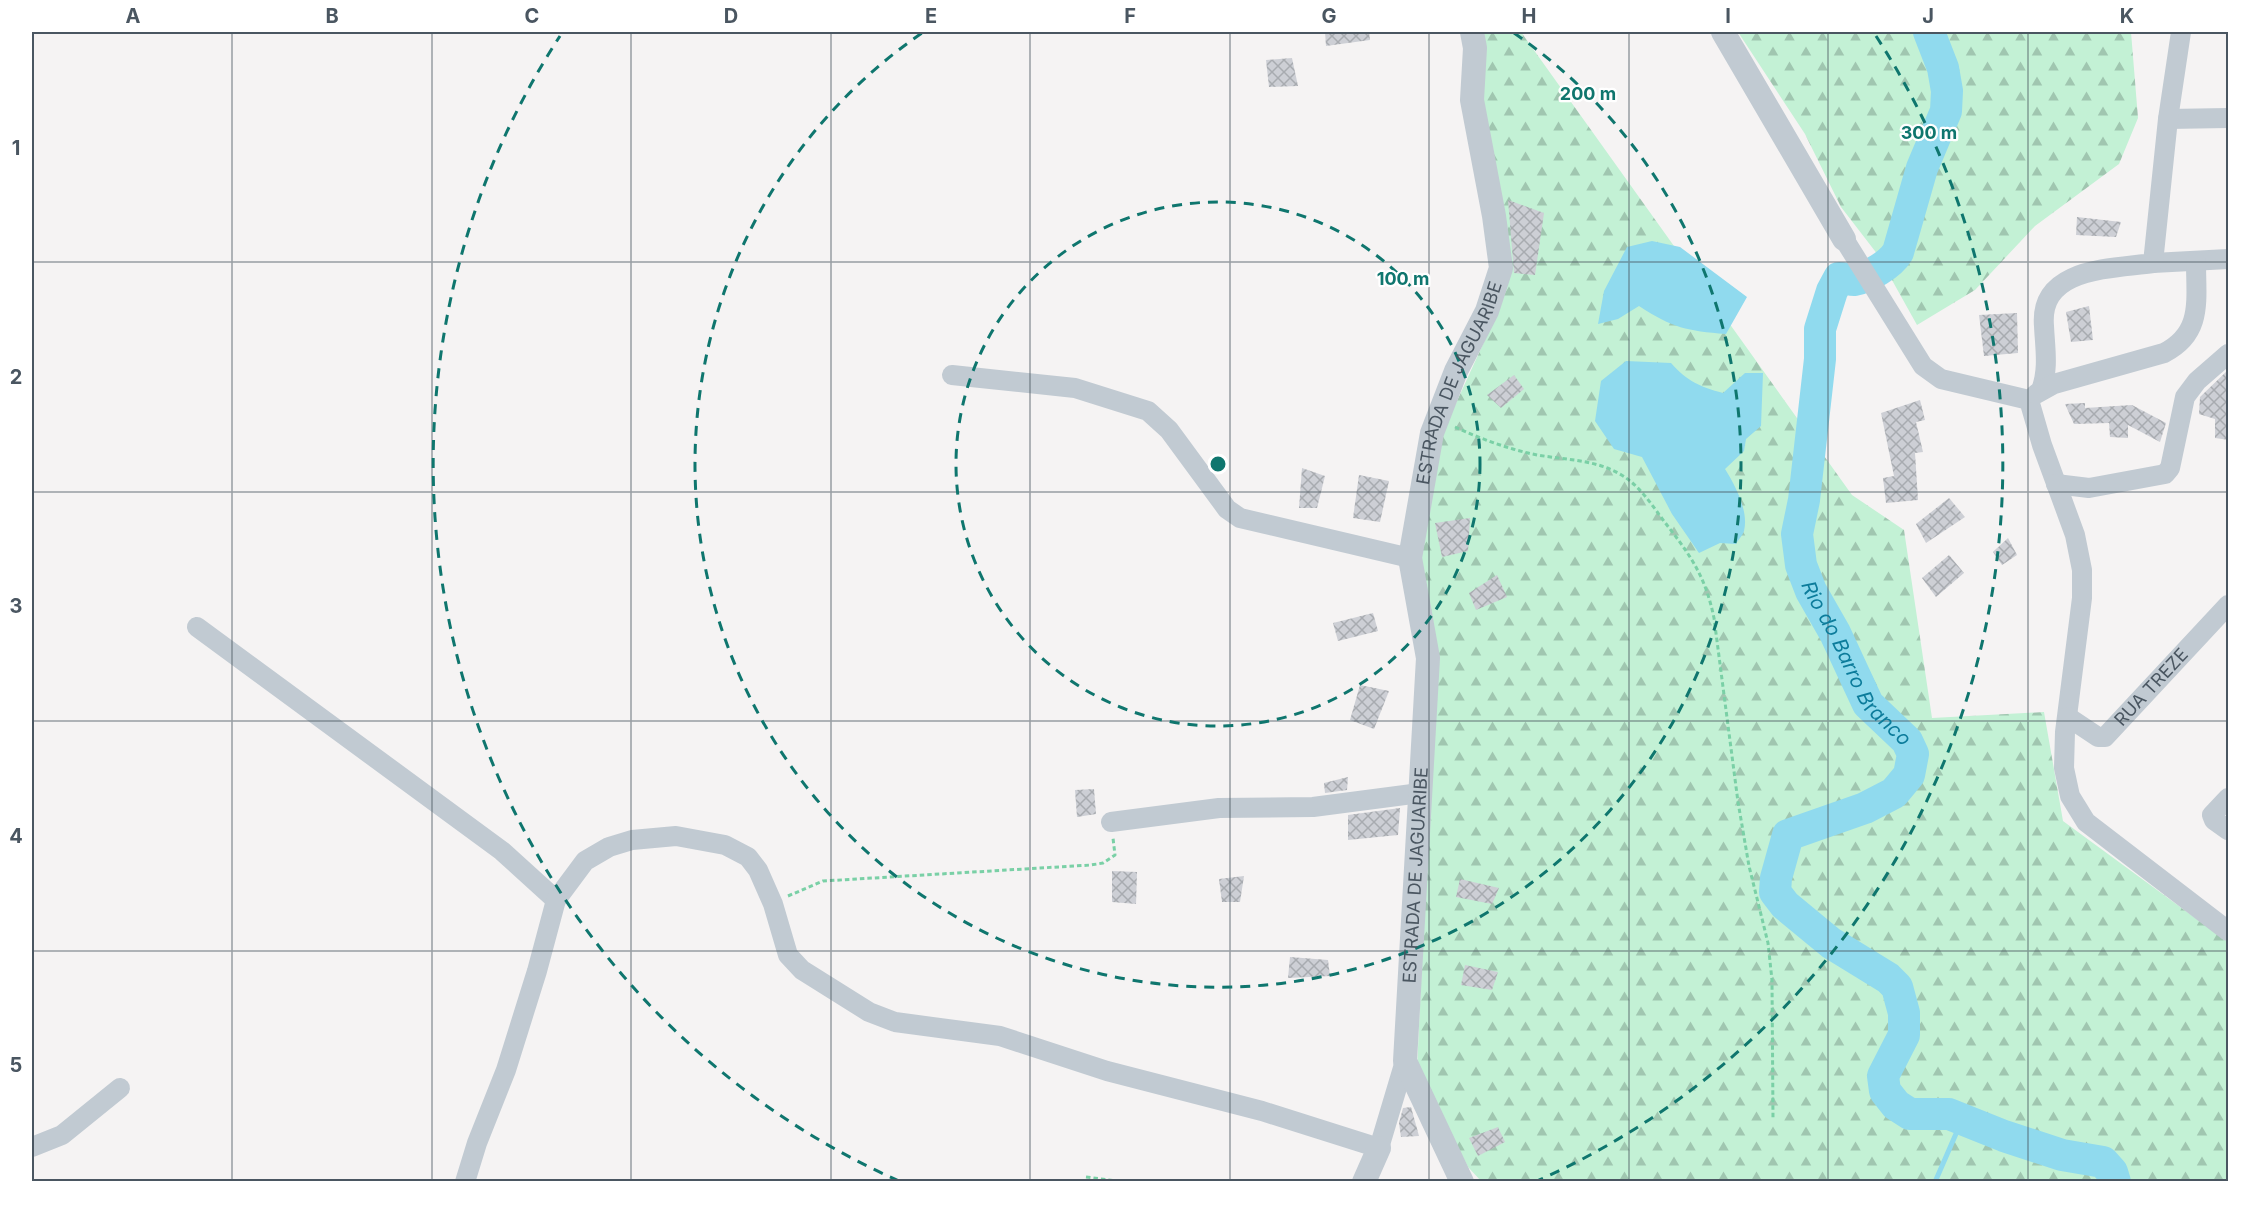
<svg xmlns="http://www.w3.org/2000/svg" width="2260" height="1213" viewBox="0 0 2260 1213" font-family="Inter,sans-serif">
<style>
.forest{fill:url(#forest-firs)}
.water{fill:#90daee}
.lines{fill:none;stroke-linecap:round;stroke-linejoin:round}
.stream{stroke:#90daee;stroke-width:5}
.river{stroke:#90daee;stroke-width:32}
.building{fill:url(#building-cross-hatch)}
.path{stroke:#7ad0a6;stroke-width:3;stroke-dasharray:4.5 3;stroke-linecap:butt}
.minor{stroke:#c1cad2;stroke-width:20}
.tertiary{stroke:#c1cad2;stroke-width:24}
.grid{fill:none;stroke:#4a5661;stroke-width:1.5;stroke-opacity:0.55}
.ring{fill:none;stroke:#0f766e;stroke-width:3;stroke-dasharray:10 8}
.labels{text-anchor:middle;stroke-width:4.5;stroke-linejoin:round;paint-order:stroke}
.street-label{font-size:18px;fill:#4a5661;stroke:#fff}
.water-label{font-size:20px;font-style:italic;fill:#0c7c9b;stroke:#fff}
.centre{fill:#0f766e;stroke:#fff;stroke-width:3}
.ring-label{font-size:18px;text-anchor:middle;font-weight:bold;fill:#0f766e;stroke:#fff;stroke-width:4.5;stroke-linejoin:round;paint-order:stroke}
.neatline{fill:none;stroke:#4a5661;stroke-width:2}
.grid-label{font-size:20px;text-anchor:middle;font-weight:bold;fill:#4a5661}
</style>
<defs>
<pattern id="forest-firs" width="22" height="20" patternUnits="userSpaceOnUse" patternTransform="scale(1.5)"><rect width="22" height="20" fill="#c3f1d5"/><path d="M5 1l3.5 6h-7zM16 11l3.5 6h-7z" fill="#a0c6b0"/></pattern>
<pattern id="building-cross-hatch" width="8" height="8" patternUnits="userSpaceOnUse" patternTransform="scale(1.5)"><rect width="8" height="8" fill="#cdcfd5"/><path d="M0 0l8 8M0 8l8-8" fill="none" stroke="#a8abb0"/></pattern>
</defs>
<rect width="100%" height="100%" fill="#f5f3f3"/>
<g class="forest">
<polygon points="1478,32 1521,32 1852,495 1904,530 1932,718 2044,712 2063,821 2228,942 2228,1181 1481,1181 1468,1167 1417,1069 1434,706 1417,563 1428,476 1451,414 1495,318"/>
<polygon points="1738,32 2131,32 2138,118 2119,164 2035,226 1975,290 1917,325 1878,255 1841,207 1805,134"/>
</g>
<g class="water">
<path d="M1652 241 1680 247 1747 297 1726 334C1687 331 1673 328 1639 306L1618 319 1598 324 1604 291 1627 247Z"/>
<path d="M1626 361 1671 363C1687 381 1700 387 1723 393L1745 373H1763L1761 426 1746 439 1744 451 1725 469C1735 485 1749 511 1744 531 1743 535 1738 540 1736 544L1720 543 1699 553 1672 514 1642 457 1614 449 1595 421 1601 381Z"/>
</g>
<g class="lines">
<polyline class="stream" points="1935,1182 1962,1120"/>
<path class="river" id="s1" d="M1929 32 1943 68 1947 91 1946 111 1922 168 1898 252C1890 265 1869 277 1854 280 1850 280 1844 278 1839 278L1832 291 1820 329V359L1804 500 1797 534 1801 565 1811 591 1835 633 1868 704 1907 741 1913 754 1909 775 1894 793 1865 808 1788 835 1776 878 1775 892 1785 905 1831 943 1888 978 1897 987 1904 1013V1035L1883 1076 1885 1091 1896 1105 1910 1114H1949L2004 1136 2062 1155 2103 1162 2112 1172 2115 1182"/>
</g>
<g class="building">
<polygon points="1325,32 1369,32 1370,40 1326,46"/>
<polygon points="1292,58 1298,86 1269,87 1266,60"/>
<polygon points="1508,200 1544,213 1535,275 1514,273"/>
<polygon points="2077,217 2121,222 2116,237 2076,235"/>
<polygon points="2089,306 2093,340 2071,342 2066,312"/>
<polygon points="2017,313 2018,353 1984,356 1979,315"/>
<polygon points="2229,369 2229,440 2215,438 2215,419 2199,414 2200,397"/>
<polygon points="1514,375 1524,389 1501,408 1487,395"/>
<polygon points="1920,400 1925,420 1916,422 1923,452 1915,453 1918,500 1886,503 1883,478 1894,476 1881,413"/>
<polygon points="2085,403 2085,408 2132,405 2166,423 2160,442 2128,425 2128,438 2110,437 2109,423 2074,424 2065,404"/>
<polygon points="1302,468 1325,476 1317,508 1299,508"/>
<polygon points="1359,475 1389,481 1380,522 1353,518"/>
<polygon points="1949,498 1965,517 1926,543 1916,524"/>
<polygon points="1470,518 1468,551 1442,557 1435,523"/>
<polygon points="2008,538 2017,555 2002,565 1993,552"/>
<polygon points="1949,555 1964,573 1936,597 1922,578"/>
<polygon points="1497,575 1507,597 1476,610 1469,593"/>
<polygon points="1373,613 1378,631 1338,641 1333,623"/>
<polygon points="1360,685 1389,691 1374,729 1350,720"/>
<polygon points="1348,777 1347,790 1325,793 1324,783"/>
<polygon points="1094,789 1096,814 1077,817 1075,790"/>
<polygon points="1400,808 1398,835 1348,840 1348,815"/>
<polygon points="1112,871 1137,872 1136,904 1112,902"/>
<polygon points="1244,876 1240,902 1222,902 1219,879"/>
<polygon points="1460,879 1499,888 1492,904 1456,897"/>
<polygon points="1290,957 1328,960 1330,976 1288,978"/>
<polygon points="1465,965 1498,972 1492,990 1461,985"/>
<polygon points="1411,1107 1419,1136 1401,1137 1399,1123 1403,1108"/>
<polygon points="1498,1127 1505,1142 1478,1156 1469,1138"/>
</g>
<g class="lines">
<g class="path">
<path d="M1455 427C1479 438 1503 447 1528 453 1557 460 1591 458 1618 473 1641 485 1654 509 1670 529 1694 560 1706 580 1714 618L1738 802 1749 866 1768 943 1772 980 1773 1119"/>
<polyline points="788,896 823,881 1091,865 1103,863 1115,855 1113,838"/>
<polyline points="1086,1177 1124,1182"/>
</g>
<g class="minor">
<polyline points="2168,119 2228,118"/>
<polyline points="1844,239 1923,366 1941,379 2029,400 2042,445 2075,535 2082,570 2082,598 2065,732 2064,768 2070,796 2086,822 2228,931"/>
<polyline points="2153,263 2228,259"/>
<polyline points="952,375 1075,388 1148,411 1169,430 1227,509 1240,518 1410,558"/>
<path d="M2041 390C2049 369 2045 348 2044 326 2039 267 2111 269 2153 263L2168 119 2181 32"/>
<path d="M2036 394 2054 384 2164 353C2203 333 2196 301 2196 262"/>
<polyline points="2056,484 2089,488 2165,474 2170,468 2185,397 2197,381 2228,354"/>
<polyline points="197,627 502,851 556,900 585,861 609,847 632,840 676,836 725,845 748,857 758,870 773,904 788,955 802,970 869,1012 895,1022 1000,1036 1107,1071 1262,1111 1379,1148 1405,1061"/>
<path id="s2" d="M2068 717 2098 737H2105L2228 605"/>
<polyline points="2228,798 2212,815 2214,820 2228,830"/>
<polyline points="1111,822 1219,808 1313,807 1420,793"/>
<polyline points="32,1147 62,1135 120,1088"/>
<polyline points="465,1182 477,1143 506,1070 537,971 556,900"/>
</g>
<g class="tertiary">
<polyline points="1723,32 1844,239"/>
<polyline points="1364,1182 1379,1148"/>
<path id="s3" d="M1462 1182 1405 1061 1428 658 1410 558 1432 433 1456 371 1487 311 1501 268 1494 216 1472 100 1475 48 1472 32"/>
</g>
</g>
<path class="grid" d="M232 32V1182M432 32V1182M631 32V1182M831 32V1182M1030 32V1182M1230 32V1182M1429 32V1182M1629 32V1182M1828 32V1182M2028 32V1182M32 262H2228M32 492H2228M32 721H2228M32 951H2228"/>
<g class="ring">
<circle cx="1218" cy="464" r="262"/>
<path d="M1514 33A523 523 0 1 1 922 33"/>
<path d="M899 1181A785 785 0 0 1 560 36M1876 36A785 785 0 0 1 1537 1181"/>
</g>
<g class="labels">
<g class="street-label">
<text dy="6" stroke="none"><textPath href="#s3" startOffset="822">ESTRADA DE JAGUARIBE</textPath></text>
<text dy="6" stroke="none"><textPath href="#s2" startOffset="111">RUA TREZE</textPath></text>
<text dy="6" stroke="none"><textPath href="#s3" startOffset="320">ESTRADA DE JAGUARIBE</textPath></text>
</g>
<g class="water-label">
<text dy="7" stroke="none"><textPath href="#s1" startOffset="706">Rio do Barro Branco</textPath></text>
</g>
</g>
<circle cx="1218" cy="464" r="9" class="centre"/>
<g class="ring-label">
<text x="1588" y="100">200 m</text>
<text x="1929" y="139">300 m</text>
<text x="1403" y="285">100 m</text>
</g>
<rect width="2260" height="1213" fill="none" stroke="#ffffff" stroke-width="66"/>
<rect x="33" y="33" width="2194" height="1147" class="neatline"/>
<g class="grid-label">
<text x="133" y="23">A</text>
<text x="332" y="23">B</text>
<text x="532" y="23">C</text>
<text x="731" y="23">D</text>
<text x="931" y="23">E</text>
<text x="1130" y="23">F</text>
<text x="1329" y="23">G</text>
<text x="1529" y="23">H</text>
<text x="1728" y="23">I</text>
<text x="1928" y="23">J</text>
<text x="2127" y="23">K</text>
<text x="16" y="155">1</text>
<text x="16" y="384">2</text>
<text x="16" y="613">3</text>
<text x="16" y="843">4</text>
<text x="16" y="1072">5</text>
</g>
</svg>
